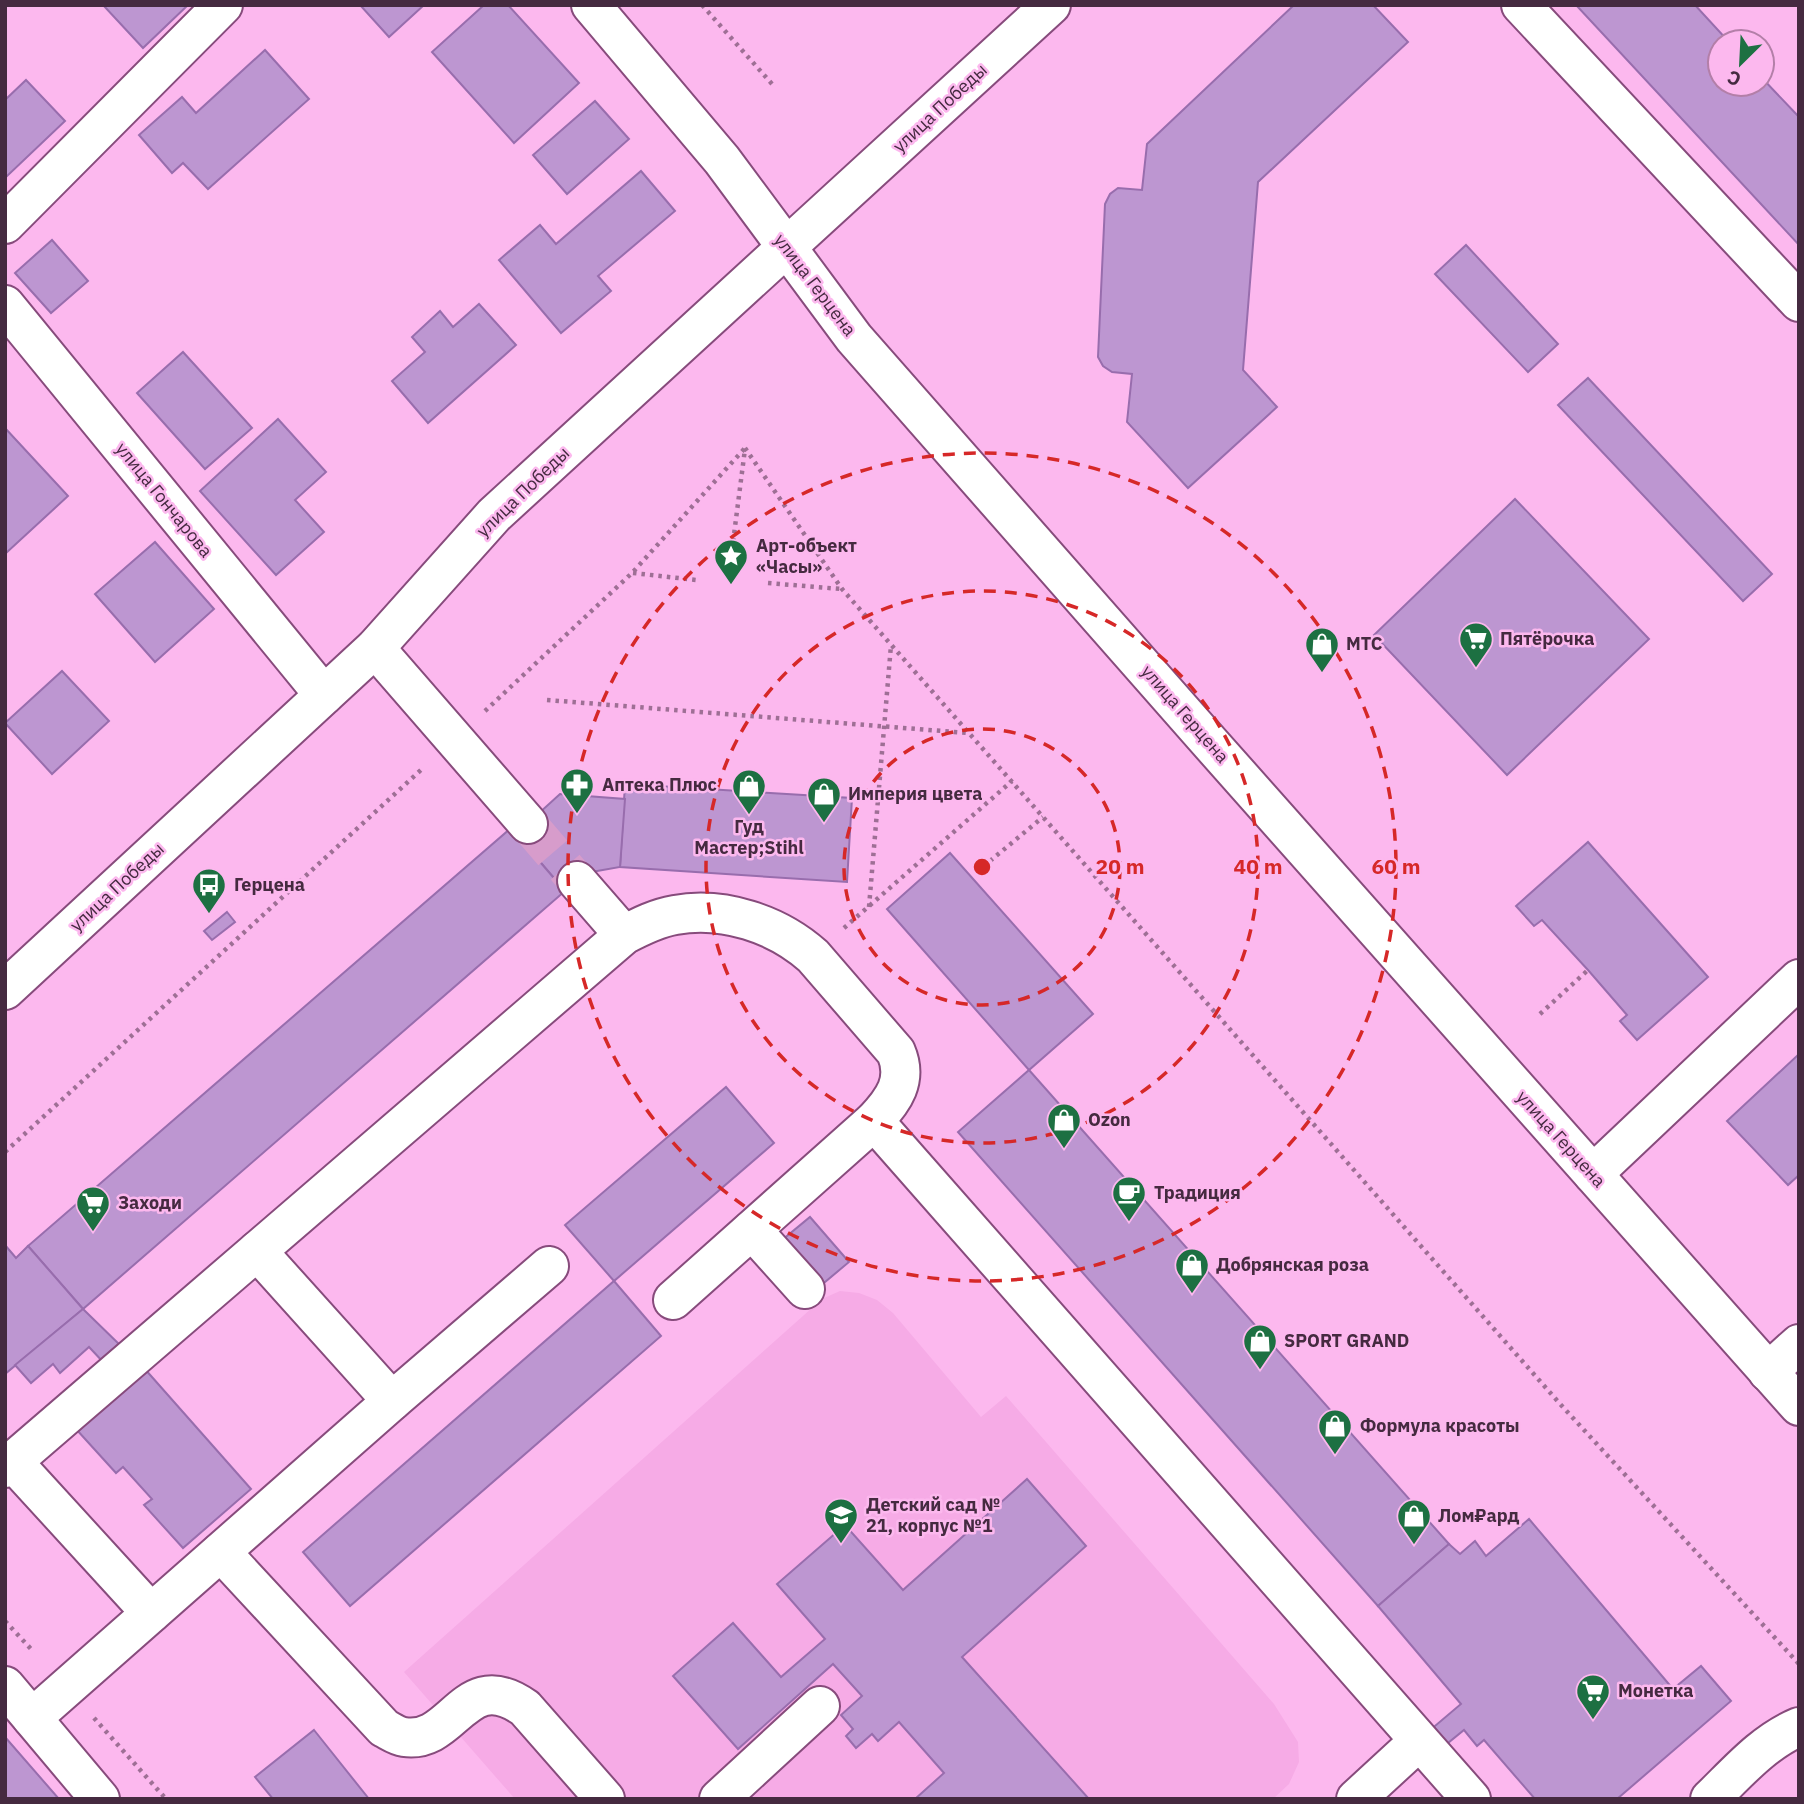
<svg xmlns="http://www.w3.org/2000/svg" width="1804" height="1804" viewBox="0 0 1804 1804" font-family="'IBM Plex Sans',sans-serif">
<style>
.built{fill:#f6abe6}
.building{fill:#bd96d1;stroke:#986dad;stroke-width:2}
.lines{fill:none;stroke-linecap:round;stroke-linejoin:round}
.minor-tunnel{stroke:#d79ccb;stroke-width:38;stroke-dasharray:38 19;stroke-linecap:butt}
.minor-casing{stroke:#874b7c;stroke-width:42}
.path{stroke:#9e6f95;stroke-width:4.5;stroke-dasharray:3.5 5;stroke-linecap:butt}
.minor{stroke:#fff;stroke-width:38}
.ring{fill:none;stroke:#d62828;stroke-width:3.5;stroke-dasharray:12 9}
.labels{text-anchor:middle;stroke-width:5;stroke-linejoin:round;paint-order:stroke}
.street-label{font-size:18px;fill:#452a40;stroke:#fcb8ee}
.poi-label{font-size:18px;font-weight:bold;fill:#452a40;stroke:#fcb8ee;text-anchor:start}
.centre{fill:#d62828;stroke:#fcb8ee;stroke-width:3.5}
.ring-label{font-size:21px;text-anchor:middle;font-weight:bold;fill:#d62828;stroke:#fcb8ee;stroke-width:5;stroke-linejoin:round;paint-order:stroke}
</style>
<rect width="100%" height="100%" fill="#fcb8ee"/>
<polygon class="built" points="840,1291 859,1293 877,1300 893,1313 981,1417 1006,1396 1274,1704 1298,1742 1299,1762 1289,1784 1273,1799 515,1799 404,1672 822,1299"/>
<g class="building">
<polygon points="103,5 188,5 143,48"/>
<polygon points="360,5 424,5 389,37"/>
<polygon points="484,5 508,5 579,83 514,143 432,52"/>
<polygon points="1294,5 1373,5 1408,42 1258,182 1243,370 1277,407 1188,488 1127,422 1132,374 1112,372 1103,366 1098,357 1105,204 1110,194 1118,188 1142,190 1147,144"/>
<polygon points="1576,5 1695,5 1729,42 1720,42 1720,84 1762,84 1762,78 1799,117 1799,245"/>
<polygon points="265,50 309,99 208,189 183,163 172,173 139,135 182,97 196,113"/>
<polygon points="26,80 65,121 5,178 5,100"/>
<polygon points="595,101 629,139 567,194 533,155"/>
<polygon points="641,171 675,211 598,276 611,291 561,333 499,260 540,225 556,244"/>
<polygon points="52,240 88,281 51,313 15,273"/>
<polygon points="1466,245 1558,344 1528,372 1435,274"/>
<polygon points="479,304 516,345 428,423 392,381 425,352 412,337 440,311 453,327"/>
<polygon points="183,352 252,428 205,469 137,393"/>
<polygon points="1588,378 1772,574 1743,601 1558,405"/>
<polygon points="278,419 326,472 295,500 324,532 276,575 200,491"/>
<polygon points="5,428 68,496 5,554"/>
<polygon points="1515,499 1649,639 1507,775 1374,635"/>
<polygon points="155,542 214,609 155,662 95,594"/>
<polygon points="62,671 109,721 52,774 5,723"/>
<polygon points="625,784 852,798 847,882 620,867"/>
<polygon points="560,794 625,799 620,867 586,873 565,891 516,834"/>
<polygon points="511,828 565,891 83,1309 28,1246"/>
<polygon points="1588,842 1708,977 1637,1040 1620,1021 1627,1015 1588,970 1542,920 1534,926 1516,906"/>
<polygon points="950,853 1093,1014 1029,1070 887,909"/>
<polygon points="227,912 235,922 212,940 204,931"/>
<polygon points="1799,1054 1799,1175 1788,1185 1727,1121"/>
<polygon points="1029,1070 1449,1544 1378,1606 958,1132"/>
<polygon points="726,1087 774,1143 614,1281 565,1225"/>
<polygon points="810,1217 849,1262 819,1287 781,1241"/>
<polygon points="5,1245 16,1258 28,1246 83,1309 5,1374"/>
<polygon points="614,1281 661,1336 350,1606 303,1552"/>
<polygon points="83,1309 123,1348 105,1364 89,1347 60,1373 53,1364 31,1383 15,1365"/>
<polygon points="144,1368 251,1489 183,1548 144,1505 152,1499 123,1467 116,1473 76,1429"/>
<polygon points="1027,1479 1086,1546 962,1657 1089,1799 915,1799 944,1773 899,1722 878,1741 872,1734 856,1748 846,1736 853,1729 841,1715 862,1696 833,1664 738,1749 673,1676 733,1623 781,1677 825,1639 777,1584 845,1525 903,1590"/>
<polygon points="1529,1519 1673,1689 1701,1666 1731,1701 1617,1799 1535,1799 1484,1740 1477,1746 1464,1730 1443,1747 1429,1731 1461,1704 1378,1606 1449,1544 1460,1554 1475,1541 1486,1556"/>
<polygon points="314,1730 369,1799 273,1799 255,1777"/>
<polygon points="5,1737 59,1799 5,1799"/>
</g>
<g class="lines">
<polyline class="minor-tunnel" points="528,824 577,881"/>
<g class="minor-casing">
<g id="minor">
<polyline points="591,5 722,160 854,338 1204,736 1799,1406"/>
<polyline points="1521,5 1799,302"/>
<polyline points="5,224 223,5"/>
<polyline points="5,305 324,695"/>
<polyline points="375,648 528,824"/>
<polyline points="577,881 624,935"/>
<polyline points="5,990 375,648 494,515 1051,5"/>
<polyline points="874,1121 1471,1799"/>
<polyline points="1593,1174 1799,979"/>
<polyline points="752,1230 805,1289"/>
<polyline points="257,1251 392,1401"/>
<polyline points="1768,1372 1799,1344"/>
<polyline points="13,1462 151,1613"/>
<path d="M5 1468 624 935C641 926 657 918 675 915 723 906 777 924 813 956L896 1052C908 1080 894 1100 874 1121L673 1300"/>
<path d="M221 1552 384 1728C390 1731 397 1736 404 1737 455 1745 464 1665 525 1708L605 1799"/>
<polyline points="5,1686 100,1799"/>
<polyline points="32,1718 392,1401 549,1266"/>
<polyline points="719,1799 820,1706"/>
<polyline points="1356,1799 1419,1741"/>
<path d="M1710 1799C1737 1773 1763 1742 1799 1727"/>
</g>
</g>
<g class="path">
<polyline points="702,5 772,84"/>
<polyline points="745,448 842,589 1561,1405 1799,1664"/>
<polyline points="732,550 745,449"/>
<polyline points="633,573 696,580"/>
<polyline points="768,583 841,589"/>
<polyline points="547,700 968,733"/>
<polyline points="485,711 632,573 745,448"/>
<polyline points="990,861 1043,817"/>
<polyline points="869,907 891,645"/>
<polyline points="844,928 1012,781"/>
<polyline points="1540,1014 1588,970"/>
<polyline points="5,1152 422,769"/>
<polyline points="5,1621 32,1650"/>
<polyline points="94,1718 166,1799"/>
</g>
<use href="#minor" class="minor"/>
</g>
<g class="ring">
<circle cx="982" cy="867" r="138"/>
<circle cx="982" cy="867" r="276"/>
<circle cx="982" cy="867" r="414"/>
</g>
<defs>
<g id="sight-pin" transform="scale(1.75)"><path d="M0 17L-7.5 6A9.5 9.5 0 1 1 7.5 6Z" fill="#1d7042" stroke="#fcb8ee"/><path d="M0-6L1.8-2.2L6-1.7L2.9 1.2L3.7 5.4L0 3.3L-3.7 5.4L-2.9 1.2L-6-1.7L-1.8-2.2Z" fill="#fff"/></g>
<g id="supermarket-pin" transform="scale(1.75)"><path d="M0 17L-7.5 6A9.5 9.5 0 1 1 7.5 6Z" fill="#1d7042" stroke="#fcb8ee"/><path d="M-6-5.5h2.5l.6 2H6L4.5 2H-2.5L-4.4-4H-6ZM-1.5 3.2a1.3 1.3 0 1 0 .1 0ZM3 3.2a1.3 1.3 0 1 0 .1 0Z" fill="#fff"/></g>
<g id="shop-pin" transform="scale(1.75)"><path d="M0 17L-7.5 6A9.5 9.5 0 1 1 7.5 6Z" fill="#1d7042" stroke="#fcb8ee"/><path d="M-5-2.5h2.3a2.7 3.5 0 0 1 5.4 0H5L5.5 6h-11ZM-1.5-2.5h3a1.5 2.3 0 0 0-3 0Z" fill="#fff"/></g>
<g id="pharmacy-pin" transform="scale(1.75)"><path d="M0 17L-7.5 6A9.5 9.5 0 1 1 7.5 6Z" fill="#1d7042" stroke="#fcb8ee"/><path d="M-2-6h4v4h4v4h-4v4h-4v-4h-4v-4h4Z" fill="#fff"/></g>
<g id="bus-pin" transform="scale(1.75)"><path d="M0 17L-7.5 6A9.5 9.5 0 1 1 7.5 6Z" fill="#1d7042" stroke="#fcb8ee"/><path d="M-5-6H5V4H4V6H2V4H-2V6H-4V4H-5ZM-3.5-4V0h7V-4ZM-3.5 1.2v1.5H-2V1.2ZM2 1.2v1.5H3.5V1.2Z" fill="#fff"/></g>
<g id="cafe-pin" transform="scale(1.75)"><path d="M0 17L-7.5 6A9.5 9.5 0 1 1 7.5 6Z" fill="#1d7042" stroke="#fcb8ee"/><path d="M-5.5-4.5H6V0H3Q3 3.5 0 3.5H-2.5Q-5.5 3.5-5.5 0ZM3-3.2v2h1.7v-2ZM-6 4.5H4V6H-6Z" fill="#fff"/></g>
<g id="school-pin" transform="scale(1.75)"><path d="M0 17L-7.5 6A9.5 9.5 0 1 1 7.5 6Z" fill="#1d7042" stroke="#fcb8ee"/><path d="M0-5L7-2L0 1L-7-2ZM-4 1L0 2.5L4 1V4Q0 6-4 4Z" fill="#fff"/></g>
</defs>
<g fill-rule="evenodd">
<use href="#sight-pin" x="731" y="556"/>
<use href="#supermarket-pin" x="1476" y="639"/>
<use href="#shop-pin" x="1322" y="644"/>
<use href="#pharmacy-pin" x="577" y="785"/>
<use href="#shop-pin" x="749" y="786"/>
<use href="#shop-pin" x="824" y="794"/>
<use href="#bus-pin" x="209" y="885"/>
<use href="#shop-pin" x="1064" y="1120"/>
<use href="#cafe-pin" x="1129" y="1193"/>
<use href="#supermarket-pin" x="93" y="1203"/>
<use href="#shop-pin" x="1192" y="1265"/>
<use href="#shop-pin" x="1260" y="1341"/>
<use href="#shop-pin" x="1335" y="1426"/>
<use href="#school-pin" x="841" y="1515"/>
<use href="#shop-pin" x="1414" y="1516"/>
<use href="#supermarket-pin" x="1593" y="1691"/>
</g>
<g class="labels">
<g class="street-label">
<text transform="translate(940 108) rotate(-43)" y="6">улица Победы</text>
<text transform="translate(815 285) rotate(53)" y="6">улица Герцена</text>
<text transform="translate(523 492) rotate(-44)" y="6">улица Победы</text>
<text transform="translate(164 500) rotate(51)" y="6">улица Гончарова</text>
<text transform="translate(1185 714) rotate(49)" y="6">улица Герцена</text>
<text transform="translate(117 887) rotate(-43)" y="6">улица Победы</text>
<text transform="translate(1561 1139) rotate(48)" y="6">улица Герцена</text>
</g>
<g class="poi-label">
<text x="756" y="552">Арт-объект<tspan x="756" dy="21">«Часы»</tspan></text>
<text x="1500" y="645">Пятёрочка</text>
<text x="1346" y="650">МТС</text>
<text x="602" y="791">Аптека Плюс</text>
<text x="848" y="800">Империя цвета</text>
<text x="749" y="833" text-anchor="middle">Гуд<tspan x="749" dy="21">Мастер;Stihl</tspan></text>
<text x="234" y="891">Герцена</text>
<text x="1088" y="1126">Ozon</text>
<text x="1154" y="1199">Традиция</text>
<text x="118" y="1209">Заходи</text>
<text x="1216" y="1271">Добрянская роза</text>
<text x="1284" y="1347">SPORT GRAND</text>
<text x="1360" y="1432">Формула красоты</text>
<text x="866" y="1511">Детский сад №<tspan x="866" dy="21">21, корпус №1</tspan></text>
<text x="1438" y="1522">Лом₽ард</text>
<text x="1618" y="1697">Монетка</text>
</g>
</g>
<circle cx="982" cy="867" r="10" class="centre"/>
<g class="ring-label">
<text x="1120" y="874">20 m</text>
<text x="1258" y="874">40 m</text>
<text x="1396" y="874">60 m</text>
</g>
<rect width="1804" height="1804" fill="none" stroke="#452a40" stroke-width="14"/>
<g transform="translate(1741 63) rotate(204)"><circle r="33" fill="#fcb8ee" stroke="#b37fa8" stroke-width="2"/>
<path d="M0-5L12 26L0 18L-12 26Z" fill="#1d7042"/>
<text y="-10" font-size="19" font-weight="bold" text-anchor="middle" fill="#452a40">С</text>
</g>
</svg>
